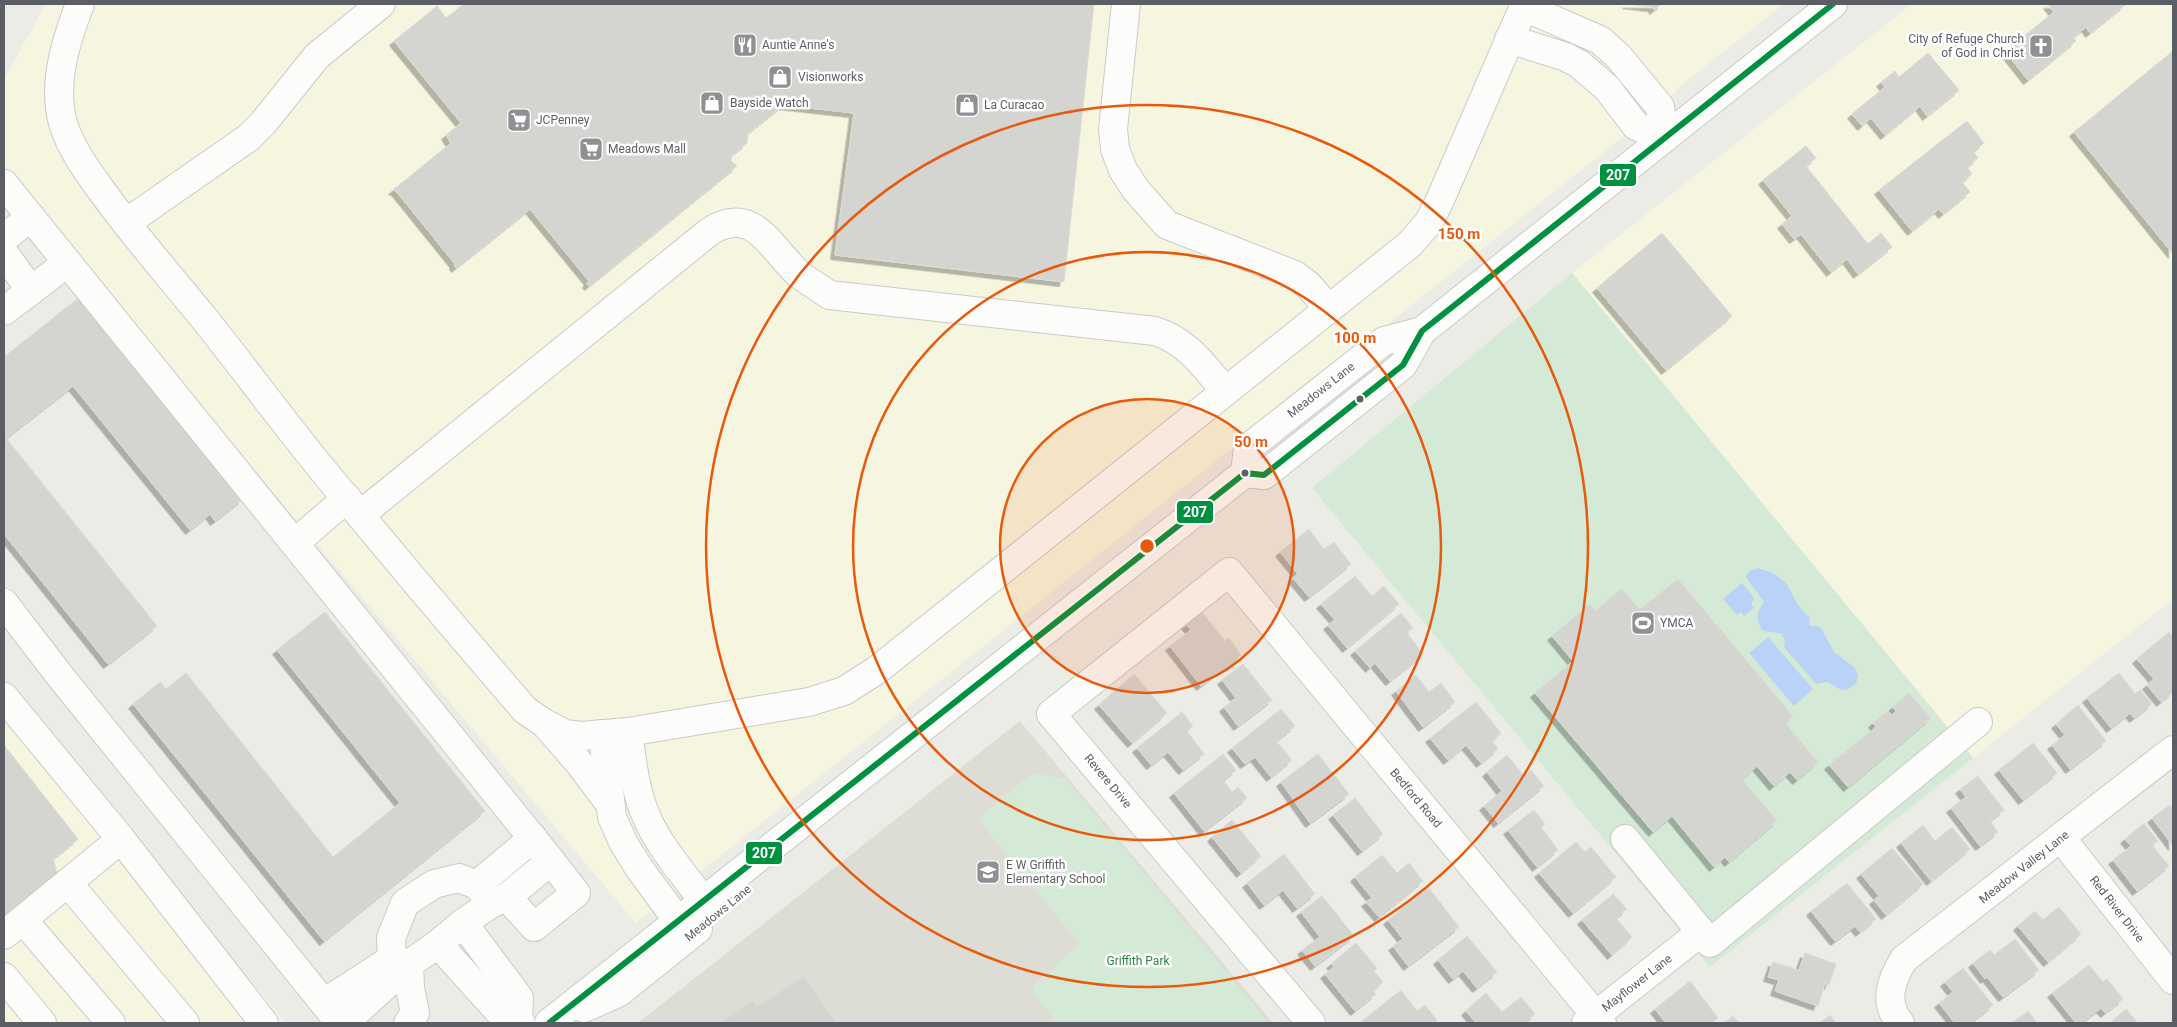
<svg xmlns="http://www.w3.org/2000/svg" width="2177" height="1027" viewBox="0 0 2177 1027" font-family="Roboto,sans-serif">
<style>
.commercial{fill:#f6f6e0}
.education{fill:#ddddd5}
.green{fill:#d4ead6}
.water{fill:#bad1f8}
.building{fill:#d4d4d1;stroke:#dcdbd6;filter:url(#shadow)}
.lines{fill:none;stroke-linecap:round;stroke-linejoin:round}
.minor-casing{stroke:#c9cac9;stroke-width:30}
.minor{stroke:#fcfcfb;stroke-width:28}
.bus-1-casing{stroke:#fff;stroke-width:10}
.bus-1{stroke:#009140;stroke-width:6}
.ring{fill:none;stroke:#e8590c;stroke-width:2.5}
.bus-dot{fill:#5c5e66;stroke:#fff;stroke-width:2}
.labels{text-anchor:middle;stroke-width:5;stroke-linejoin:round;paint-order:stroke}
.poi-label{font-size:12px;fill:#5c5e66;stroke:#fff;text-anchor:start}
.street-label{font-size:12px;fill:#5c5e66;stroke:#fff}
.park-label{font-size:12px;fill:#308243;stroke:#fff}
.centre{fill:#e8590c;stroke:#fff;stroke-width:2.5}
.ring-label{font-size:15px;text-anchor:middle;font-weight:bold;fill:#e8590c;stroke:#fff;stroke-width:5;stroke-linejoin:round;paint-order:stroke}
.line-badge{stroke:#fff;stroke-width:2}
.badge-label{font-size:14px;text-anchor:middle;font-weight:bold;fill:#fff}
</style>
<defs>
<filter id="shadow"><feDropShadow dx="-4.5" dy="4.5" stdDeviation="0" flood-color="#0004"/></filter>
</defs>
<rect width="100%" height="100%" fill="#ecece7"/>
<g class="commercial">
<polygon points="46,4 1784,4 1685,82 1660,107 636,923 4,172 4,79"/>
<polygon points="1912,4 2173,4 2173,599 1973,758 1572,273"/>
<polygon points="4,681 286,1023 4,1023"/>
</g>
<polygon class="education" points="1020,721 1273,1023 638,1023"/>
<g class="green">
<polygon points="1572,273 1973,758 1710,967 1312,488"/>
<polygon points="1032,773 1065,778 1269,1023 1057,1023 1033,992 1033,986 1079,944 978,819"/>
</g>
<g class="water">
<path d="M1758 568C1799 580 1785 598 1810 617L1809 626H1818L1821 628 1834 652 1854 667 1858 676 1856 684 1848 689 1841 690 1828 682 1816 684 1784 647 1785 640 1781 633 1763 631C1755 620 1756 613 1764 602L1746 577 1749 571Z"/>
<polygon points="1742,583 1754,598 1751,604 1754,608 1744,616 1741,612 1737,615 1723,599"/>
<polygon points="1768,637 1813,689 1794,706 1749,653"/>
</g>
<g class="building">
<polygon points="464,4 1094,4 1064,282 835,255 854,113 783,105 748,133 747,143 732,155 731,161 737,166 589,286 587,283 589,281 530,209 456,268 454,265 455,264 396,191 393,190 451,143 446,135 461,123 394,41 437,6 446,18"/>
<polygon points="1627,4 1662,4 1654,10 1653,7"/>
<polygon points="2048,4 2125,5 2090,33 2086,27 2073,37 2076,41 2028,80 2005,51 2054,12"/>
<polygon points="2173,51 2173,254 2074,132"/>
<polygon points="1928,53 1959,90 1927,116 1920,106 1885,135 1871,118 1862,126 1852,114 1885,87 1881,82 1895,71 1899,77"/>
<polygon points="1967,121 1984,143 1973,151 1978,158 1967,167 1972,174 1962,182 1970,192 1943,214 1939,209 1912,231 1879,190"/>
<polygon points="1806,146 1816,158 1806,166 1868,244 1881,233 1892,247 1858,274 1847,259 1831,272 1801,234 1794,239 1782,224 1792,216 1763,180"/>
<polygon points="1662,233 1732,316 1666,370 1597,288"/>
<polygon points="81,296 243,499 215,521 210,514 190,530 73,386 6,438 157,626 108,664 4,534 4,357"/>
<polygon points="1309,529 1324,549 1334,542 1351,564 1309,597 1293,578 1298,574 1280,552"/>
<polygon points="1355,576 1372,596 1384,586 1399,604 1347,648 1328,625 1335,620 1321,604"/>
<polygon points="1678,579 1793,716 1785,723 1818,762 1797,780 1790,772 1774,786 1757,766 1742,779 1777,821 1729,862 1725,857 1714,867 1672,816 1653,832 1535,693 1573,661 1552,636 1590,604 1595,611 1621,589 1640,609"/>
<polygon points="325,612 485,811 324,941 133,704 160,682 166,689 186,673 333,857 400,803 277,650"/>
<polygon points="1202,612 1225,641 1229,638 1241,655 1201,686 1170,646 1191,630 1186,625"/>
<polygon points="1401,613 1413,628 1407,633 1423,654 1390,681 1375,663 1370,668 1355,651"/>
<polygon points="2169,632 2173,637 2173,692 2161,702 2147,685 2154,679 2137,659"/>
<polygon points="1243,664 1272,700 1238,726 1224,707 1236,698 1222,680"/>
<polygon points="2119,673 2135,694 2140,690 2152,704 2134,718 2130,713 2111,728 2087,698"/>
<polygon points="1134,674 1167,713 1132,743 1099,705"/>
<polygon points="1416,675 1429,692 1441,683 1455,702 1423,727 1396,691"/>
<polygon points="1909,693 1931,718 1848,787 1829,765 1876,727 1873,723 1888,711 1892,715 1896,711 1893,707"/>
<polygon points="1476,702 1501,733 1492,741 1498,749 1481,763 1466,745 1448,760 1430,738"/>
<polygon points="2078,705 2106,741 2070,769 2052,745 2065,735 2056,724"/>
<polygon points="1281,709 1295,726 1276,741 1292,760 1271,777 1255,757 1245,764 1232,748"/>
<polygon points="1182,712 1193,726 1187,731 1204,754 1183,770 1168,752 1151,765 1137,748"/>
<polygon points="2033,743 2057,773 2023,800 1999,770"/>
<polygon points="4,745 78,839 53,859 59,878 4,923"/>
<polygon points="1223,754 1236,770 1223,780 1232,792 1238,787 1247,798 1204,831 1174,793"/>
<polygon points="1318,754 1349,794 1310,823 1281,782"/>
<polygon points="1507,755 1524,776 1531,770 1544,786 1498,823 1484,806 1502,791 1487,772"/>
<polygon points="1978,776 2004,810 1990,821 1998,832 1980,846 1951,808 1966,797 1960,789"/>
<polygon points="1355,798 1383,834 1362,851 1333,815"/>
<polygon points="2170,805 2173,810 2173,846 2152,818"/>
<polygon points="1534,810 1545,824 1541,827 1558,850 1537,867 1508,830"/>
<polygon points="1232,820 1261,856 1241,873 1212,837"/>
<polygon points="2144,823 2158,841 2152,845 2169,866 2137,891 2113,860 2131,846 2125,839"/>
<polygon points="1923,825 1935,841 1952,827 1970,849 1931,881 1901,843"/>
<polygon points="1576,842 1585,852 1591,847 1616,877 1573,913 1539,873"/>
<polygon points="1892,848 1923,884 1886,915 1874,900 1879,896 1861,874"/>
<polygon points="1284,854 1315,894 1297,908 1283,890 1264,905 1247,883"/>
<polygon points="1382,855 1397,873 1409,863 1423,881 1379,917 1366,902 1372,898 1355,877"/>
<polygon points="1847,883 1876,919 1860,932 1855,926 1835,941 1811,911"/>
<polygon points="1429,888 1459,927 1408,966 1393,946 1403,939 1388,920"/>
<polygon points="1613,894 1627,909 1616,918 1632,937 1612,955 1582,920"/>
<polygon points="1322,896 1354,936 1315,966 1302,950 1320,937 1301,912"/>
<polygon points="2059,907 2081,934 2048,962 2018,926 2035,911 2043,920"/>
<polygon points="1467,936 1497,972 1477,988 1463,971 1453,979 1438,960"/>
<polygon points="2015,939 2039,970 2003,997 1987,977 1985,979 1973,963 1990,950 1994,955"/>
<polygon points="1356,943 1377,968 1374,971 1383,982 1373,991 1376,994 1355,1011 1325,974 1334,967 1331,964"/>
<polygon points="1805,953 1836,964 1829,985 1825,983 1818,1006 1775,991 1779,980 1768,977 1773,962 1799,970"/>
<polygon points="2089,965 2103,982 2107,979 2123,999 2105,1013 2101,1008 2081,1023 2076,1023 2052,993"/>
<polygon points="1963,968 1993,1005 1970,1023 1955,1023 1939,1003 1953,992 1945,982"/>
<polygon points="804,976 836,1023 720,1023 753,1001 757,1007"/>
<polygon points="1690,981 1718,1018 1711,1023 1666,1023 1655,1009"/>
<polygon points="1401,990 1417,1011 1425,1005 1437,1020 1434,1023 1364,1023 1362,1021"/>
<polygon points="1486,993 1502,1012 1521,997 1535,1014 1524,1023 1476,1023 1466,1011"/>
<polygon points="2126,1009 2138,1023 2110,1023"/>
<polygon points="2028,1011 2037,1023 2012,1023"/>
<polygon points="1830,1015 1836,1023 1820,1023"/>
<polygon points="1733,1016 1739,1023 1724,1023"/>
</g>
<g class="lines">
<g class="minor-casing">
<g id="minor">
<path d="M80 4C66 41 52 83 63 123 71 150 90 175 107 198 137 239 171 278 203 317 243 367 281 419 322 469 388 550 456 630 525 710L544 723 565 734 581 736 628 732 809 702 844 691 877 670 1410 244 1429 222 1440 200 1525 4"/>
<polyline points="1126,4 1113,129 1115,149 1123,170 1136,190 1167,225 1295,275 1308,285 1329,309"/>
<polyline points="1524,7 1600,40 1619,57 1660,107 1664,138"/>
<polyline points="1509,39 1566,57 1579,64 1607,88 1636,126 1664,138"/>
<polyline points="4,184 551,861"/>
<polyline points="126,223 248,138 264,122 317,56 381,4"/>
<polyline points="4,238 31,217"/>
<polyline points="4,253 31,291"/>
<polyline points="4,311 67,263"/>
<polyline points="1245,473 1248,448 1384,341 1422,331"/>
<path d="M360 515 709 232C754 202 772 251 800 275 809 282 820 288 829 295L1155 331C1187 341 1204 366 1225 391"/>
<polyline points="295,543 347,498"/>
<polyline points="4,603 60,676 340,1023"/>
<polyline points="4,697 121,839"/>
<polyline points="547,726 580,764 609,803"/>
<path d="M628 732C632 760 635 792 647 818 660 848 684 874 703 901"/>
<polyline points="603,734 612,817 623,842 639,868 678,921"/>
<polyline points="1625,839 1710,943 1978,722"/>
<polyline points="2062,839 2173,980"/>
<polyline points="68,883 185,1023"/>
<polyline points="477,885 533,838"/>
<polyline points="23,920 111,1023"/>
<polyline points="463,923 519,998 518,1020"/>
<polyline points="4,935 121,839 264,1023"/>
<polyline points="438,944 502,1015 518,1020 521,1023"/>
<polyline points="4,977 42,1023"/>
<polyline points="324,1003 392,959 391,938 405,903 434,884 459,878 477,885 492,903"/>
<polyline points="584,1008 618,993 698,929"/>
<polyline points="344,1023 409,964 406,963"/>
<polyline points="408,1023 415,1013 410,988 409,964 438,944 463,923 492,903 507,897 551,861 576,893 534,927 507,897"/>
<polyline points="549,1023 1245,473 1264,475 1403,365 1422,331 1833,4"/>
<polyline points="1311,1023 1051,714 1229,572 1602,1023"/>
<polyline points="1586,1023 1701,932"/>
<path d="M1900 1023C1883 1002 1891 980 1904 959L2173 750"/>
</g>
</g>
<use href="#minor" class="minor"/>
<g class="bus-1-casing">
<polyline id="bus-1" points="549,1023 1245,473 1264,475 1403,365 1422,331 1833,4"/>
</g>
<use href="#bus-1" class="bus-1"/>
</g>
<circle cx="1147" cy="546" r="147" fill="#e8590c" fill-opacity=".12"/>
<g class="ring">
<circle cx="1147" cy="546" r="147"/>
<circle cx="1147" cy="546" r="294"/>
<circle cx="1147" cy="546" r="441"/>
</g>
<defs>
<g id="restaurant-square" transform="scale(1.25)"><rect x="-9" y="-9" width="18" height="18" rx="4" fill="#8e9093" stroke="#fff"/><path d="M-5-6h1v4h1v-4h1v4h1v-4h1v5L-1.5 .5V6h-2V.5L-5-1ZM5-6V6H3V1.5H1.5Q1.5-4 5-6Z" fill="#fff"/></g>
<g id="church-square" transform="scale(1.25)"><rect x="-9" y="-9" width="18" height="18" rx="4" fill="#8e9093" stroke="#fff"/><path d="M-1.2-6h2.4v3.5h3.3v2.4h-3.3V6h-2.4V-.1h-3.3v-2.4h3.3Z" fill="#fff"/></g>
<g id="shop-square" transform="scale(1.25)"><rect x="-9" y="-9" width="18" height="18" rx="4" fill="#8e9093" stroke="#fff"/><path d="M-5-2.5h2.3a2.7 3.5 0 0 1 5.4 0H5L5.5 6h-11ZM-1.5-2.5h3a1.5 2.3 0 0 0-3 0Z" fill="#fff"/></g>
<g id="supermarket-square" transform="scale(1.25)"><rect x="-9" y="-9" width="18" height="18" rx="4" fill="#8e9093" stroke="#fff"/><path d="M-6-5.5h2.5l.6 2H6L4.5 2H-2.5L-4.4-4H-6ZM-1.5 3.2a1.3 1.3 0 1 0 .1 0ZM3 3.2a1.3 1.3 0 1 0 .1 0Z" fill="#fff"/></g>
<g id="stadium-square" transform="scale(1.25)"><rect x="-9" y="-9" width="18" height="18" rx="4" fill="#8e9093" stroke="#fff"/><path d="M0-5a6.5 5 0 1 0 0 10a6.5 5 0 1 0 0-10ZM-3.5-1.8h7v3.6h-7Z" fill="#fff"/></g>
<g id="school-square" transform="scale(1.25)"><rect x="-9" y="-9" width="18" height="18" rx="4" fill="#8e9093" stroke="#fff"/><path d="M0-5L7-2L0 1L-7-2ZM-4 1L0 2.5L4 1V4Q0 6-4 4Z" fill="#fff"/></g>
</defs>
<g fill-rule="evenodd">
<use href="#restaurant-square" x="745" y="45"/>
<use href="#church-square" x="2041" y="46"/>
<use href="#shop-square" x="780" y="77"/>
<use href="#shop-square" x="712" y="103"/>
<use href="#shop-square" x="967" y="105"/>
<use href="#supermarket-square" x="519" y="120"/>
<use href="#supermarket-square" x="591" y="149"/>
<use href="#stadium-square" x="1643" y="623"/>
<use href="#school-square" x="988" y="872"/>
</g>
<g class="bus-dot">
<circle cx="1360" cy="399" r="4.5"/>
<circle cx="1245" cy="473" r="4.5"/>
</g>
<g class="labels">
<g class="poi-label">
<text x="2024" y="43" text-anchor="end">City of Refuge Church<tspan x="2024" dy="14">of God in Christ</tspan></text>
<text x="762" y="49">Auntie Anne's</text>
<text x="798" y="81">Visionworks</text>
<text x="730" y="107">Bayside Watch</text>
<text x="984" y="109">La Curacao</text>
<text x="536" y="124">JCPenney</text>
<text x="608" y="153">Meadows Mall</text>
<text x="1660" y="627">YMCA</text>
<text x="1006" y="869">E W Griffith<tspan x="1006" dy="14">Elementary School</tspan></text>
</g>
<g class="street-label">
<text transform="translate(1321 390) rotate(-38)" y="4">Meadows Lane</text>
<text transform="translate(1108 781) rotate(50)" y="4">Revere Drive</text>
<text transform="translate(1416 798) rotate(50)" y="4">Bedford Road</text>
<text transform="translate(2024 867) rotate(-38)" y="4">Meadow Valley Lane</text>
<text transform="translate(2117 909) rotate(52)" y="4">Red River Drive</text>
<text transform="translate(718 913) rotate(-39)" y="4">Meadows Lane</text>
<text transform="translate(1637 983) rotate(-38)" y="4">Mayflower Lane</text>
</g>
<g class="park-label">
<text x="1138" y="965">Griffith Park</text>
</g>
</g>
<circle cx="1147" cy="546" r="8" class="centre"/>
<g class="ring-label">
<text x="1459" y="239">150 m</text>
<text x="1355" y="343">100 m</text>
<text x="1251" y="447">50 m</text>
</g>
<g class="line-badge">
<rect x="1599" y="163" width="38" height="24" rx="5" fill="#009140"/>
<rect x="1176" y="500" width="38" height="24" rx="5" fill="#009140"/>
<rect x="745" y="841" width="38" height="24" rx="5" fill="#009140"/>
</g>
<g class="badge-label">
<text x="1618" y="180">207</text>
<text x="1195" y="517">207</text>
<text x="764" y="858">207</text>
</g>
<rect width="2177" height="1027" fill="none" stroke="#5c5e66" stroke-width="10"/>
</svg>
